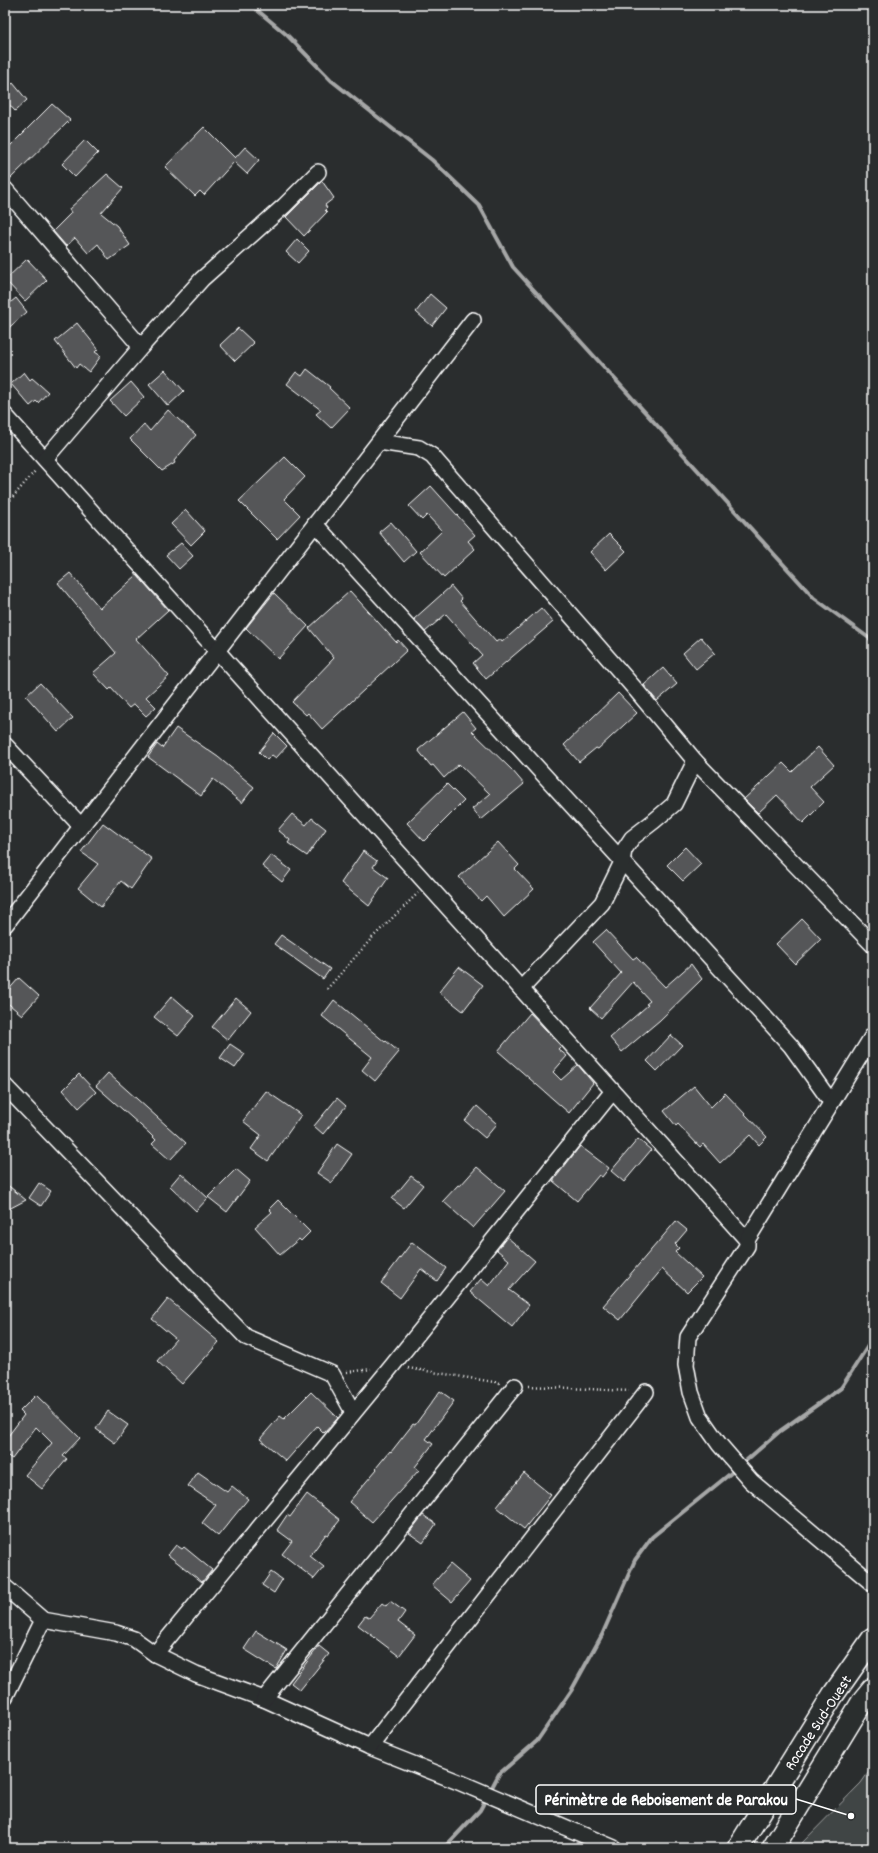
<svg xmlns="http://www.w3.org/2000/svg" width="878" height="1853" viewBox="0 0 878 1853" font-family="Dekko,sans-serif">
<style>
.green{fill:#414445;stroke:#a0a2a2}
.lines{fill:none;stroke-linecap:round;stroke-linejoin:round}
.stream{stroke:#a6a7a7;stroke-width:4}
.building{fill:#555758;stroke:#fff}
.minor-casing{stroke:#fff;stroke-width:18}
.secondary-casing{stroke:#fff;stroke-width:24}
.path{stroke:#fff;stroke-width:2.5;stroke-dasharray:1 3;stroke-linecap:butt}
.minor{stroke:#2a2d2e;stroke-width:15}
.secondary{stroke:#2a2d2e;stroke-width:21}
.labels{text-anchor:middle;stroke-width:3;stroke-linejoin:round;paint-order:stroke}
.street-label{font-size:16px;fill:#fff;stroke:#2a2d2e}
.leader{fill:none;stroke:#fff;stroke-width:1.5}
.callout-dot{fill:#fff;stroke:#2a2d2e;stroke-width:1.5}
.callout{fill:#2a2d2e;stroke:#fff;stroke-width:1.5}
.callout-label{font-size:17px;text-anchor:middle;font-weight:bold;fill:#fff}
</style>
<rect width="100%" height="100%" fill="#2a2d2e"/>
<filter id="ink" filterUnits="userSpaceOnUse"><feTurbulence type="fractalNoise" baseFrequency=".025" numOctaves="2"/><feDisplacementMap in="SourceGraphic" scale="8" xChannelSelector="R" yChannelSelector="G"/><feConvolveMatrix kernelMatrix="1 2 1 2 8 2 1 2 1" color-interpolation-filters="sRGB"/></filter>
<g filter="url(#ink)">
<polygon class="green" points="873,1766 873,1848 797,1848 861,1783"/>
<g class="lines">
<g class="stream">
<polyline points="251,5 287,35 332,81 432,160 479,205 513,267 814,598 873,641"/>
<polyline points="741,1465 780,1431 841,1388 873,1338"/>
<polyline points="490,1791 499,1774 537,1741 571,1691 602,1635 635,1560 652,1537 736,1469"/>
<polyline points="444,1848 480,1810 487,1797"/>
</g>
</g>
<g class="building">
<polygon points="13,83 27,100 15,111 5,100 5,90"/>
<polygon points="52,104 70,120 8,181 5,180 5,164 10,159 5,155 5,151"/>
<polygon points="204,127 235,158 245,147 259,160 247,174 234,162 204,195 200,191 195,196 165,167"/>
<polygon points="85,140 98,153 75,177 62,164"/>
<polygon points="107,174 123,188 101,213 117,226 130,245 109,260 98,244 88,253 75,238 66,246 53,231 71,213 69,209"/>
<polygon points="322,181 334,198 325,205 327,208 325,210 327,212 304,236 286,217"/>
<polygon points="297,239 309,251 298,263 286,252"/>
<polygon points="27,259 47,280 25,301 5,280"/>
<polygon points="430,294 446,308 432,326 416,312"/>
<polygon points="16,298 27,312 5,331 5,307"/>
<polygon points="77,323 98,349 95,352 101,356 89,372 79,364 76,368 55,341"/>
<polygon points="238,328 254,343 235,361 220,345"/>
<polygon points="307,369 330,387 329,388 350,408 331,428 316,414 321,410 287,384 296,372 302,376"/>
<polygon points="165,370 184,391 168,406 149,384"/>
<polygon points="24,372 30,380 32,378 48,392 38,403 36,401 30,406 11,384"/>
<polygon points="131,382 144,397 124,416 110,401"/>
<polygon points="168,410 196,435 174,461 175,463 162,471 130,439 144,424 150,431"/>
<polygon points="285,457 305,477 284,499 300,515 277,539 239,501"/>
<polygon points="431,486 475,535 468,541 475,549 444,578 420,552 442,531 427,515 422,520 409,506"/>
<polygon points="186,510 205,531 191,545 171,524"/>
<polygon points="391,522 416,551 404,562 379,532"/>
<polygon points="609,534 626,551 606,570 590,552"/>
<polygon points="181,543 193,556 179,569 166,555"/>
<polygon points="70,573 100,608 137,575 168,610 136,639 169,676 146,697 156,707 146,716 134,704 129,708 111,688 109,690 93,673 116,653 58,583"/>
<polygon points="451,586 462,599 460,601 496,642 500,639 502,642 541,608 553,622 486,679 473,663 482,655 446,614 425,632 414,619"/>
<polygon points="350,591 396,642 398,640 407,650 322,729 308,713 306,715 292,702 334,658 309,628"/>
<polygon points="274,593 308,626 278,659 246,628"/>
<polygon points="701,637 715,653 696,669 683,653"/>
<polygon points="663,668 677,684 657,701 644,685"/>
<polygon points="40,683 73,718 58,732 26,696"/>
<polygon points="618,693 637,713 598,749 596,748 579,762 564,745"/>
<polygon points="463,712 476,728 472,731 512,770 524,784 481,820 472,809 490,794 459,764 444,778 433,765 431,766 418,750"/>
<polygon points="176,728 218,757 254,787 242,803 213,779 201,796 148,757 157,744 162,748"/>
<polygon points="274,733 287,746 276,758 272,755 267,760 259,752"/>
<polygon points="818,747 834,765 810,787 824,802 803,823 777,795 758,813 744,799 783,763 792,772"/>
<polygon points="447,784 464,801 424,841 407,823"/>
<polygon points="292,814 306,825 312,818 326,829 307,856 288,843 290,840 278,830"/>
<polygon points="103,823 152,859 131,889 121,881 101,907 78,888 98,864 81,852"/>
<polygon points="498,842 519,865 515,869 534,889 504,917 486,896 481,901 459,877"/>
<polygon points="685,847 701,864 683,881 667,865"/>
<polygon points="363,851 377,861 373,867 388,878 369,906 341,883"/>
<polygon points="271,855 291,870 282,882 262,866"/>
<polygon points="802,919 821,939 795,964 776,944"/>
<polygon points="606,930 633,959 636,957 665,987 691,964 702,979 660,1020 622,1052 610,1038 648,1005 646,1004 650,1001 633,982 601,1018 590,1008 621,973 593,942"/>
<polygon points="281,935 330,969 323,979 274,944"/>
<polygon points="459,967 483,985 463,1011 439,992"/>
<polygon points="19,978 39,996 22,1015 5,1001 5,994"/>
<polygon points="172,996 195,1016 178,1036 154,1017"/>
<polygon points="236,998 251,1011 228,1040 212,1027"/>
<polygon points="334,1000 385,1042 386,1041 399,1052 375,1081 362,1070 372,1057 322,1016"/>
<polygon points="530,1013 561,1046 558,1049 567,1056 553,1072 561,1080 578,1065 593,1083 569,1113 498,1051"/>
<polygon points="671,1035 682,1045 657,1071 647,1061"/>
<polygon points="230,1044 245,1054 235,1068 220,1058"/>
<polygon points="108,1073 186,1143 170,1160 152,1144 156,1140 149,1133 96,1086"/>
<polygon points="79,1074 96,1092 79,1108 63,1090"/>
<polygon points="694,1086 711,1107 725,1093 767,1137 759,1145 750,1135 720,1163 703,1144 700,1147 678,1124 676,1126 664,1111"/>
<polygon points="266,1091 301,1115 268,1161 251,1149 261,1135 243,1121"/>
<polygon points="337,1098 346,1106 323,1134 314,1126"/>
<polygon points="477,1106 497,1124 485,1138 465,1121"/>
<polygon points="638,1139 651,1150 624,1182 611,1171"/>
<polygon points="337,1144 352,1154 332,1183 317,1173"/>
<polygon points="580,1146 609,1168 602,1177 599,1175 577,1201 553,1181"/>
<polygon points="477,1167 505,1191 473,1228 443,1201 458,1185 460,1186"/>
<polygon points="236,1169 250,1181 227,1212 208,1197"/>
<polygon points="181,1173 208,1198 196,1211 170,1186"/>
<polygon points="411,1176 423,1185 404,1208 392,1199"/>
<polygon points="5,1183 26,1200 5,1211"/>
<polygon points="39,1183 51,1191 41,1206 29,1198"/>
<polygon points="278,1200 310,1232 301,1241 299,1239 280,1255 255,1227 272,1212 269,1209"/>
<polygon points="676,1221 687,1230 675,1244 679,1248 675,1252 702,1277 687,1292 662,1269 620,1320 603,1306"/>
<polygon points="507,1237 535,1261 509,1290 529,1305 512,1327 470,1292 481,1279 489,1286 509,1260 497,1250"/>
<polygon points="412,1242 446,1268 437,1281 421,1269 400,1298 381,1283"/>
<polygon points="168,1299 219,1342 182,1384 157,1361 176,1339 152,1319"/>
<polygon points="440,1391 454,1401 426,1439 433,1444 415,1467 419,1470 372,1522 349,1502 377,1469 376,1468 390,1451 391,1452 413,1424 415,1425"/>
<polygon points="311,1392 338,1418 324,1433 317,1426 286,1461 260,1439 280,1416 284,1419"/>
<polygon points="36,1395 80,1438 63,1456 67,1459 42,1489 25,1475 52,1443 36,1427 12,1459 5,1454 5,1440 24,1415 20,1411"/>
<polygon points="108,1411 128,1425 115,1443 96,1429"/>
<polygon points="198,1472 227,1492 232,1486 248,1499 218,1536 202,1523 216,1505 188,1486"/>
<polygon points="524,1473 551,1495 524,1529 497,1507"/>
<polygon points="307,1494 340,1520 328,1535 326,1534 310,1556 324,1567 314,1579 282,1554 292,1541 277,1530 287,1515 290,1517"/>
<polygon points="423,1515 436,1524 423,1543 409,1533"/>
<polygon points="176,1545 182,1549 184,1547 212,1570 202,1582 168,1555"/>
<polygon points="450,1564 470,1581 452,1602 432,1585"/>
<polygon points="271,1572 282,1580 274,1593 262,1585"/>
<polygon points="390,1601 405,1612 398,1622 415,1635 399,1656 358,1625 365,1616 369,1618 382,1603 386,1606"/>
<polygon points="256,1631 287,1650 276,1669 244,1649"/>
<polygon points="319,1646 329,1654 300,1690 291,1683"/>
</g>
<g class="lines">
<g class="minor-casing">
<g id="minor">
<polyline points="5,189 141,347"/>
<polyline points="5,415 747,1240"/>
<polyline points="379,442 419,448 432,456 636,690 695,761 873,945"/>
<polyline points="45,459 141,347 202,279 284,206 318,172"/>
<polyline points="315,524 791,1046 831,1102"/>
<polyline points="5,745 81,826"/>
<polyline points="5,925 473,320"/>
<polyline points="521,989 602,903 622,862 624,850 632,838 654,821 674,804 695,761"/>
<polyline points="873,1035 747,1240 747,1246 688,1337 686,1365 691,1392 700,1417 719,1444 751,1481 873,1584"/>
<polyline points="5,1086 246,1337 332,1374 353,1412"/>
<polyline points="5,1587 43,1620 116,1633 134,1639 155,1654 196,1674 264,1699 370,1747 461,1783 614,1848"/>
<polyline points="155,1654 392,1366 613,1091"/>
<polyline points="5,1697 43,1620"/>
<polyline points="264,1699 515,1386"/>
<polyline points="370,1747 646,1392"/>
</g>
</g>
<g class="secondary-casing">
<g id="secondary">
<polyline points="738,1848 833,1695 873,1638"/>
<polyline points="773,1848 864,1699 873,1688"/>
</g>
</g>
<g class="path">
<polyline points="5,506 36,470"/>
<polyline points="327,989 372,938 418,893"/>
<polyline points="408,1368 500,1383"/>
<polyline points="347,1372 371,1369"/>
<polyline points="529,1386 629,1391"/>
</g>
<use href="#minor" class="minor"/>
<use href="#secondary" class="secondary"/>
</g>
</g>
<g class="labels">
<g class="street-label">
<text transform="translate(817 1722) rotate(-57)" y="6">Rocade Sud-Ouest</text>
</g>
</g>
<path class="leader" d="M851 1816L796 1799"/>
<circle class="callout-dot" cx="851" cy="1816" r="4"/>
<rect class="callout" x="536" y="1785" width="260" height="29" rx="4"/>
<g class="callout-label">
<text x="666" y="1805">Périmètre de Reboisement de Parakou</text>
</g>
<rect width="878" height="1853" fill="none" stroke="#2a2d2e" stroke-width="20"/>
<rect x="10" y="10" width="858" height="1833" fill="none" stroke="#fff" stroke-width="1.5" filter="url(#ink)"/>
</svg>
